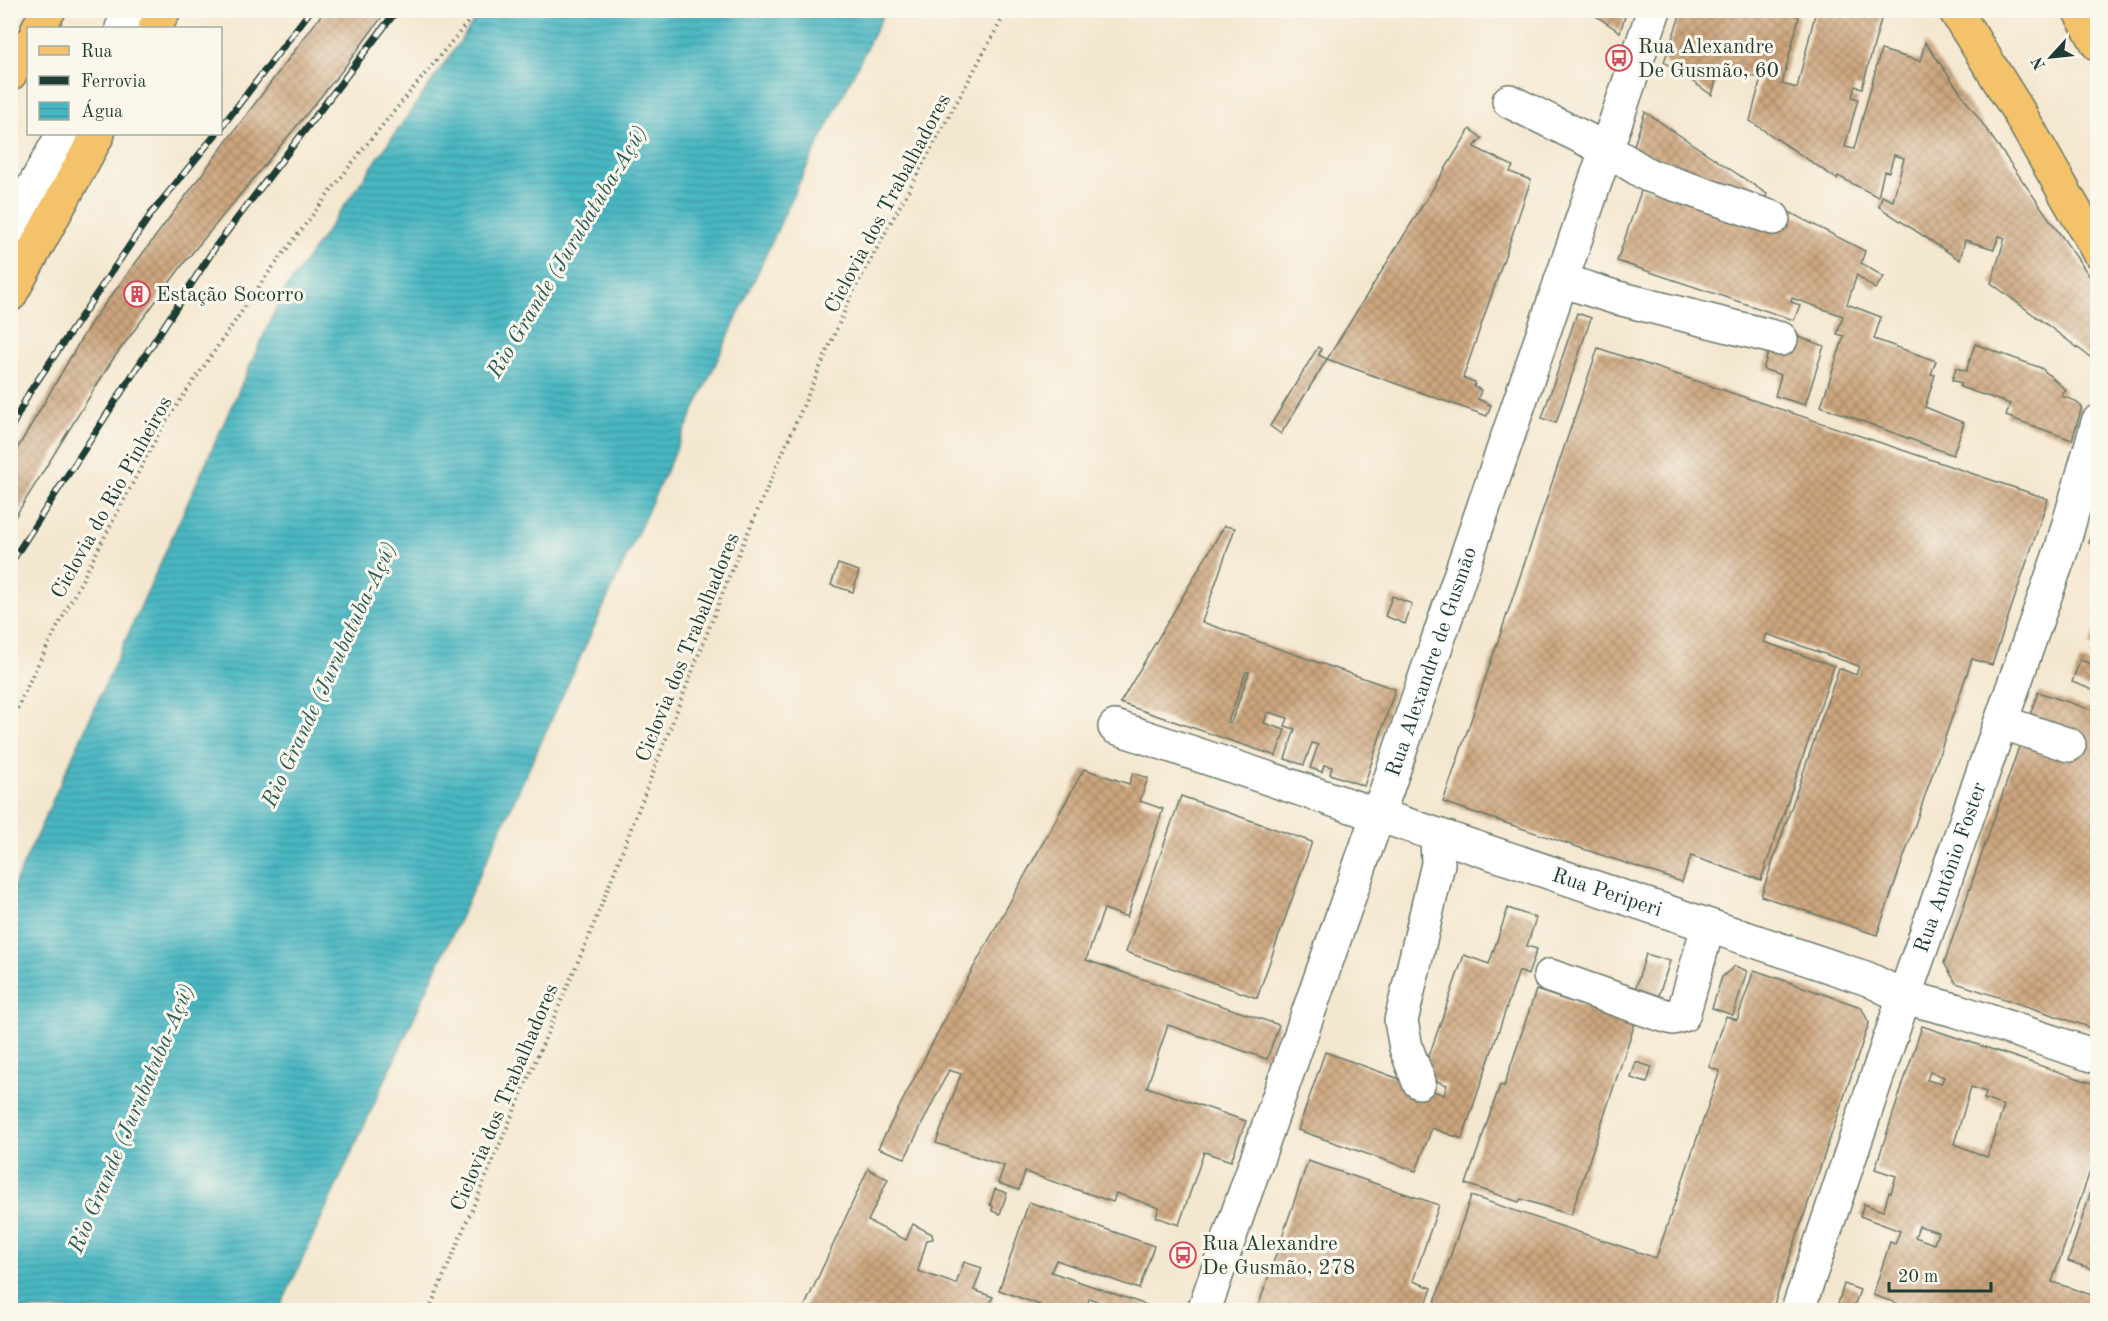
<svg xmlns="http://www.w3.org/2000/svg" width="2108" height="1321" viewBox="0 0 2108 1321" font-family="'Old Standard TT',serif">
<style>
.water{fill:url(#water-rules);stroke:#347a7c;stroke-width:1.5}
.building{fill:url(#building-cross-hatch);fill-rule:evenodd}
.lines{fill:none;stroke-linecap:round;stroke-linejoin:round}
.minor-casing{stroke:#6a786a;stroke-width:36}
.major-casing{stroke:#6a786a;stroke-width:36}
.highway-casing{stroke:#6a786a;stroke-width:36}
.path{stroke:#6a786a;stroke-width:4;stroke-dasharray:1.5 4.5;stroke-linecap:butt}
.minor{stroke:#fff;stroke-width:33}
.major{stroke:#f3c26a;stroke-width:33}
.highway{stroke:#f3c26a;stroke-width:33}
.rail-casing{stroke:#1f3d34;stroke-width:7}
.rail{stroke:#fbf7ec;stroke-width:4.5;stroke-dasharray:14;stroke-linecap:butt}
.labels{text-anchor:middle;stroke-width:6;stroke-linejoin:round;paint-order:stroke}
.poi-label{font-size:21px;fill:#1f3d34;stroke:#fbf7ec;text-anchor:start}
.street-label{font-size:21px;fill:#1f3d34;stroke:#fbf7ec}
.water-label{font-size:22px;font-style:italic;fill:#2a5c58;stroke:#fbf7ec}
</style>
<defs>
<pattern id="water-rules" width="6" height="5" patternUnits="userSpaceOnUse" patternTransform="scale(1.5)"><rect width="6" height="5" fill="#49b7c3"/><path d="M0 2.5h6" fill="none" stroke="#3c969f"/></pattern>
<pattern id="building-cross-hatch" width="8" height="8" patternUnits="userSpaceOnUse" patternTransform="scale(1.5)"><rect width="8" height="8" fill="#cda67e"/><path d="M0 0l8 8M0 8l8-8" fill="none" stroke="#a68868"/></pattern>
</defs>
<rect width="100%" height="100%" fill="#fbf7ec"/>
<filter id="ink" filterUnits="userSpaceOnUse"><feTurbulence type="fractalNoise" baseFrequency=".0167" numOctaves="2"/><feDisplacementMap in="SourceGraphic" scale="12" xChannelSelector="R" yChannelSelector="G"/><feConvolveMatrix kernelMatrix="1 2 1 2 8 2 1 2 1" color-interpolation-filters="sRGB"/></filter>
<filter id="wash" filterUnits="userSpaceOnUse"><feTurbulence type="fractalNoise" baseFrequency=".008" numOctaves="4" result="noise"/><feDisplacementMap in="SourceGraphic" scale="24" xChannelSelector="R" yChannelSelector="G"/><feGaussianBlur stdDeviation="1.35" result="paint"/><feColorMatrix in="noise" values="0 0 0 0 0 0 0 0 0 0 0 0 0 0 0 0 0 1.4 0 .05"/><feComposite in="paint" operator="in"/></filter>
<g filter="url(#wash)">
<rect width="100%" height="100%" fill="#f4e7cf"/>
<polygon class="water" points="482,10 885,11 798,185 279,1310 11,1310 11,892 283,293"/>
<g id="blocks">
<g class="building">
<polygon points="325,10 387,10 341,72 184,263 113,359 10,525 10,461 90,324"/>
<polygon points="1587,10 1627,10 1620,32"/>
<polygon points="1682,10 1784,10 1799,17 1782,84 1797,88 1816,10 1844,10 1882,16 1862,88 1855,86 1852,97 1858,99 1845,147 1854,149 1881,50 1920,61 1925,42 2098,288 2098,347 2090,357 1991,283 2005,238 1999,236 1994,249 1965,240 1960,260 1879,207 1882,196 1893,201 1904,158 1894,155 1889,172 1884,171 1878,197 1838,176 1837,179 1750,121 1761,78 1719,69 1712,95 1664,62"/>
<polygon points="1645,112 1767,194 1763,204 1630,157"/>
<polygon points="1470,129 1482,138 1474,147 1513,166 1510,172 1531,180 1463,378 1475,382 1474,387 1481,390 1478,399 1491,405 1487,416 1327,359"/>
<polygon points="1642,188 1789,212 1865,251 1861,263 1884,277 1875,289 1857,275 1847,304 1881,317 1874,339 1936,361 1931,374 1935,375 1925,407 1964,423 1953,455 1821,406 1844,336 1837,334 1843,316 1792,298 1791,302 1800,305 1794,320 1617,261"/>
<polygon points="1577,313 1591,318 1556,423 1542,418"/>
<polygon points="1793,335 1824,346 1805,405 1775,396 1781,375 1763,369 1771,344"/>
<polygon points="1975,344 2041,368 2066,390 2061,396 2073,400 2082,407 2072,440 2006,416 2010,404 1960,387 1961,383 1952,380 1956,368 1966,371"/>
<polygon points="1318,347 1321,349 1319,355 1327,359 1281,434 1270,426"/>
<polygon points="1598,348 2048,499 1992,665 1972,659 1877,935 1761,896 1839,668 1856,675 1859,666 1767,634 1764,642 1834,666 1761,880 1691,856 1682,882 1443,802"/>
<polygon points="2097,518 2098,518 2098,545 2089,543"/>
<path d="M1224 526 1235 528 1202 622 1395 689 1364 786 1330 774 1332 767 1324 765 1322 772 1310 768 1318 745 1312 743 1304 765 1285 759 1295 729 1285 726 1288 718 1268 712 1264 723 1285 730 1276 756 1120 703ZM1246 672H1249L1231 723 1228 722Z"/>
<polygon points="838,564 859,571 853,592 831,585"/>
<polygon points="1392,596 1412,604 1405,624 1385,616"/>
<polygon points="2097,624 2098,624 2098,648 2090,646"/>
<polygon points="2080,660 2098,666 2098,692 2072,682"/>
<polygon points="2038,692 2098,712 2098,1030 1956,983 1944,963"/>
<polygon points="1084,769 1129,784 1133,773 1148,778 1140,801 1163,809 1127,917 1104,909 1086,960 1279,1025 1267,1059 1168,1025 1147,1087 1246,1121 1231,1161 1204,1152 1179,1225 1156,1217 1159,1208 1116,1193 1113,1202 1025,1172 1019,1190 998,1183 1004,1166 936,1143 961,1074 949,1070 905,1158 878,1148 946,1017"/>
<polygon points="1181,796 1312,842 1257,998 1126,952"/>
<polygon points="1508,908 1536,918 1527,946 1537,949 1528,975 1519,971 1462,1139 1432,1128 1416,1171 1298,1130 1325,1052 1444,1095 1447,1085 1422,1076 1464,955 1489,964"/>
<polygon points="1646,954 1670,961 1658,998 1635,990"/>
<polygon points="1735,966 1747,971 1733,1015 1712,1008 1722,977"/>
<polygon points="1754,970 1861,1007 1869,1023 1772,1310 1432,1310 1471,1196 1656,1258 1720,1071 1709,1067 1726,1016 1737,1020"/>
<polygon points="1536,990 1635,1023 1571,1215 1521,1199 1519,1202 1466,1184 1500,1085 1504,1086"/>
<path d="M1922 1026 2098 1085V1148L2052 1282 2098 1297V1310H1910L1899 1307V1304L1873 1295 1890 1242 1895 1244 1900 1231 1860 1216 1864 1204 1883 1211 1889 1192 1891 1193 1896 1176 1875 1169ZM1930 1072 1944 1077 1941 1084 1927 1080ZM1971 1087 1986 1092 1984 1099 2004 1106 1987 1157 1954 1144ZM1919 1226 1938 1232 1934 1244 1915 1237Z"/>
<polygon points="1636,1062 1652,1067 1647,1083 1631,1078"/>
<polygon points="1308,1161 1439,1205 1413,1281 1432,1288 1424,1310 1257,1310"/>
<polygon points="868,1169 888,1179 868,1221 906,1240 913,1224 932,1234 933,1239 927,1240 918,1271 956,1284 964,1262 982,1268 974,1290 993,1297 988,1310 803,1310"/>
<polygon points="2097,1173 2098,1173 2098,1271 2068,1261"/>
<polygon points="995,1189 1007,1193 1000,1214 992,1211 993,1206 990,1205"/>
<polygon points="1029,1202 1154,1246 1139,1289 1056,1260 1051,1272 1161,1310 1121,1310 1089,1298 1088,1303 1108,1310 1038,1310 1040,1305 999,1290"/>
<polygon points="1844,1284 1860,1290 1853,1310 1837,1307"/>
</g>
</g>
</g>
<g filter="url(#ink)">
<use href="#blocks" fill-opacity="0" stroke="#6a786a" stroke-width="1.5"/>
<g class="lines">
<g class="minor-casing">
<g id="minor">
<polyline points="122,28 132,10"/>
<polyline points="1509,101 1606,149 1648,175 1773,218"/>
<polyline points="10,229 63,134"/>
<polyline points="1561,280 1614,297 1781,339"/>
<polyline points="2001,722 2069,745"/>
<path id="s1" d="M1115 727 1868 979 1904 997 1955 1010 2098 1057"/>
<polyline points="1550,976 1656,1013 1673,1018 1683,1015 1708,926"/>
<polyline points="1419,1082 1406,1048 1401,1021 1438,864 1437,835"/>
<path id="s2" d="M1204 1310 1389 783 1654 10"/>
<path id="s3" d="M1798 1310 1904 997 2062 548 2098 422"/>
</g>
</g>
<g class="major-casing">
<g id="major">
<polyline points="1955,10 2017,109 2098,251"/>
<polyline points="2079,10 2098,44"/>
</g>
</g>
<g class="highway-casing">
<g id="highway">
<polyline points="38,28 49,10"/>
<polyline points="155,28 164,10"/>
<polyline points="10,74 28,45"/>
<polyline points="10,295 98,134"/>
</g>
</g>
<g class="path">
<polyline points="10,725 34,672 162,427 267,275 362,150 478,10"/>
<polyline points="429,1310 594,924 732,569 853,292 1007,10"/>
</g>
<use href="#minor" class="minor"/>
<use href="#major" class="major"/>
<use href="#highway" class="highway"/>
<g class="rail-casing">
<g id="rail">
<polyline points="220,129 311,10"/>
<polyline points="10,430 29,393 151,214 216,134"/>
<polyline points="10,564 216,246 397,10"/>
</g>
</g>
<use href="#rail" class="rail"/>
</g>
</g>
<defs>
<g id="bus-ring" transform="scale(1.35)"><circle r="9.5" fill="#fbf7ec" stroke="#d1495b" stroke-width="1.5"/><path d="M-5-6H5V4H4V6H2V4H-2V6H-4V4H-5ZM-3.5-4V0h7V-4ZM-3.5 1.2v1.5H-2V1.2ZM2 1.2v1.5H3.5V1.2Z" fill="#d1495b"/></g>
<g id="building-ring" transform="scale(1.35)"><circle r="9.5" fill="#fbf7ec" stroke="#d1495b" stroke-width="1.5"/><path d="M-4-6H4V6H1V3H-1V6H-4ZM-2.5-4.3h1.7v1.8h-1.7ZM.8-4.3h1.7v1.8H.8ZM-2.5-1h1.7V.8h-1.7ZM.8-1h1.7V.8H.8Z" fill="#d1495b"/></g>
</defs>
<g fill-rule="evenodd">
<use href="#bus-ring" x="1619" y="58"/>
<use href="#building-ring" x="137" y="294"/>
<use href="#bus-ring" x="1183" y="1255"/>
</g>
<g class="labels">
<g class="poi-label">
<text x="1638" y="53">Rua Alexandre<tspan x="1638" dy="24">De Gusmão, 60</tspan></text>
<text x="156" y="301">Estação Socorro</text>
<text x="1202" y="1250">Rua Alexandre<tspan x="1202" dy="24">De Gusmão, 278</tspan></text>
</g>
<g class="street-label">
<text transform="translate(887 203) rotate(-62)" y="7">Ciclovia dos Trabalhadores</text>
<text transform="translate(111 497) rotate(-61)" y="7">Ciclovia do Rio Pinheiros</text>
<text transform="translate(687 647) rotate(-68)" y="7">Ciclovia dos Trabalhadores</text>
<text dy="7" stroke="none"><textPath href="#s2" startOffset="687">Rua Alexandre de Gusmão</textPath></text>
<text dy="7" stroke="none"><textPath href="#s3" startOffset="468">Rua Antônio Foster</textPath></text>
<text dy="7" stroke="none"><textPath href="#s1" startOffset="519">Rua Periperi</textPath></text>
<text transform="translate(504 1097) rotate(-67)" y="7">Ciclovia dos Trabalhadores</text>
</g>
<g class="water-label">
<text transform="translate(566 251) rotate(-59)" y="8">Rio Grande (Jurubatuba-Açú)</text>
<text transform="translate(328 674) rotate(-65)" y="8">Rio Grande (Jurubatuba-Açú)</text>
<text transform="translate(130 1118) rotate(-67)" y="8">Rio Grande (Jurubatuba-Açú)</text>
</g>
</g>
<rect width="2108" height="1321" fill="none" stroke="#fbf7ec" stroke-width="36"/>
<rect x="27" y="27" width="195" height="108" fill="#fbf7ec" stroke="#a3ada2" stroke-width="1.5"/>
<rect x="39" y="46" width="30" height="9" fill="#f3c26a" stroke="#a3ada2" stroke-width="1.5"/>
<text x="81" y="57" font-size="18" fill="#1f3d34">Rua</text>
<rect x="39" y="76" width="30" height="9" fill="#1f3d34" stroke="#a3ada2" stroke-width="1.5"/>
<text x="81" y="87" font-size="18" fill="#1f3d34">Ferrovia</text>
<rect x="39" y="102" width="30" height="18" fill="url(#water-rules)" stroke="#a3ada2" stroke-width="1.5"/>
<text x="81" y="117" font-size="18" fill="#1f3d34">Água</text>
<g transform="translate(2051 57) rotate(243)" stroke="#fbf7ec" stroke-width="4.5" paint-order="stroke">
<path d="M0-4.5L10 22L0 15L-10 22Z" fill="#1f3d34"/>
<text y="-9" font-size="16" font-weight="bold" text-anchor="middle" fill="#1f3d34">N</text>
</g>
<path d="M1889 1282v9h102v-9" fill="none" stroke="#1f3d34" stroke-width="3"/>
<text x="1898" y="1282" font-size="18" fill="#1f3d34" stroke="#fbf7ec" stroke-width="4.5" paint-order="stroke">20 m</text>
</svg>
